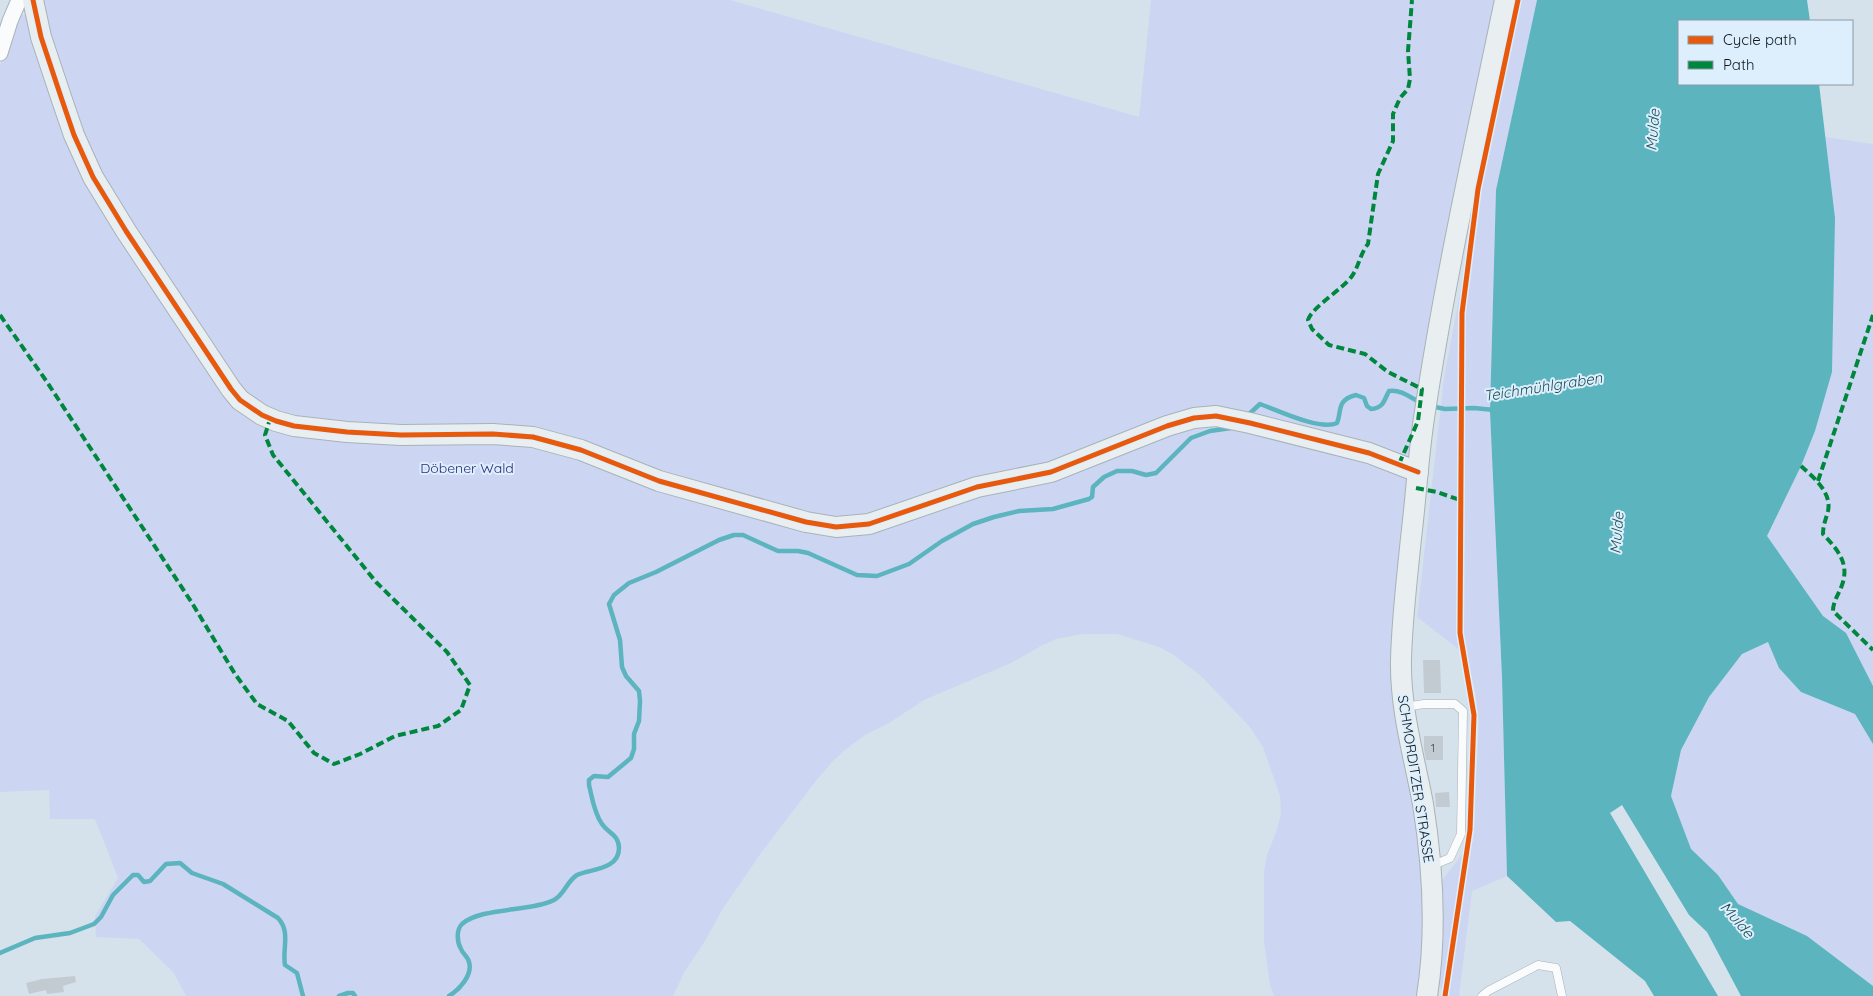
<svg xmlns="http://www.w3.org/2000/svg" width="1873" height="996" viewBox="0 0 1873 996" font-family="Quicksand,sans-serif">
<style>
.green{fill:#ccd6f2}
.water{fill:#5bb4be}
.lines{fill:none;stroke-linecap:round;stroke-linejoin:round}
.stream{stroke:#5bb4be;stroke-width:4.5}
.building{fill:#c2cbd2}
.lane-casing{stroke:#a8b2b8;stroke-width:9}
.street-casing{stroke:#a8b2b8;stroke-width:17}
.secondary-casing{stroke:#a8b2b8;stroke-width:22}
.lane{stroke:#f9fbfc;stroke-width:8}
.street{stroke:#f9fbfc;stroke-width:15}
.secondary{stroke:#e9eff1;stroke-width:20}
.quiet{stroke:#00873e;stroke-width:4;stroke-dasharray:8 4;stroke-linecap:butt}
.cycleway-casing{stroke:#ddeffd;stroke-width:8}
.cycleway{stroke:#e8590c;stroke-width:5}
.labels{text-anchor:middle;stroke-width:4;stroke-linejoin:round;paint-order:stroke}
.number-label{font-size:11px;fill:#3e464c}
.park-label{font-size:14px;fill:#2c2b7b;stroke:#ddeffd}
.street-label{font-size:14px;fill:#0f171c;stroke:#ddeffd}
.water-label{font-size:15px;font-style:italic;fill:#1d4e53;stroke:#ddeffd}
</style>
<rect width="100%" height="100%" fill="#d5e2eb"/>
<g class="green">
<polygon points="40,0 730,0 1139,117 1151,0 1497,0 1399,590 1415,804 1425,907 1420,996 1274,996 1270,985 1264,942 1264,872 1267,855 1277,830 1281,813 1280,796 1263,747 1249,726 1201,676 1174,655 1159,647 1117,634 1082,634 1056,639 1041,646 1011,663 924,700 889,723 865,735 845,750 832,762 815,782 761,853 722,910 705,941 685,971 673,996 186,996 174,973 139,939 96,937 95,916 118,878 95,819 50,819 49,790 0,792 0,66 13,23 19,16 41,12"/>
<polygon points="1520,0 1537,0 1496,190 1490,411 1502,677 1507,876 1472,891 1459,996 1447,996 1437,984 1438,885 1473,841 1479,722 1475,690 1466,655 1417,617 1444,378 1480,188"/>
<polygon points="1825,137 1873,144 1873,686 1846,634 1823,616 1767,536 1801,466 1815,431 1832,372 1833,295"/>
<polygon points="1769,641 1779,668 1801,692 1855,714 1873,744 1873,986 1807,936 1738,904 1718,875 1691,850 1671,796 1681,750 1709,697 1742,654"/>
</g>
<polygon class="water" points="1537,0 1807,0 1810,21 1679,21 1679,84 1819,84 1835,218 1832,372 1815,431 1801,466 1767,536 1823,616 1846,633 1873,686 1873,744 1855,714 1801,692 1779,668 1768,642 1742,654 1709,697 1681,750 1671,796 1691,849 1718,875 1738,904 1807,936 1873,986 1873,996 1741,996 1707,932 1689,915 1622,805 1610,813 1718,996 1654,996 1645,981 1570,921 1556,922 1507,876 1502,677 1490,411 1496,190"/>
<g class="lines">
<g class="stream">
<polyline points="1430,406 1445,409 1474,408 1494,410"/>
<path d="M1247 416 1260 404C1277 410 1320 431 1337 423 1342 411 1336 400 1356 395L1364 398 1367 406 1371 409C1384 408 1384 400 1389 391 1401 389 1411 398 1421 403"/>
<path d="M0 953 35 938 70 933 94 924 101 917 113 895 133 875H138L144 882 150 881 166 864 180 863 192 873 223 884 278 918C291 932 282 949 285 965L297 973 303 996"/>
<polyline points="339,996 348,993 353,993 355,996"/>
<path d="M449 996C459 990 473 975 469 962 468 957 463 954 461 949 457 942 456 930 462 924 481 907 531 912 554 900 564 895 567 881 577 875 590 869 619 870 619 848 619 835 608 833 602 824 594 813 592 797 589 785V780L594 776 608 777 631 758 634 749V734L639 721 640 701 639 691 626 676 622 667 620 640 609 604 614 595 629 583 656 572 719 540 734 535H743L778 551H798L808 553 857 575 877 576 909 564 942 541 973 524 994 517 1019 511 1053 509 1089 499 1092 497 1093 487 1104 477 1117 471H1132L1146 475 1156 473 1191 438 1210 431 1231 428"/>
</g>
</g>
<g class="building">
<polygon points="1423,660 1440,660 1441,693 1424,693"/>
<polygon points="1424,736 1443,736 1443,760 1426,760 1424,749"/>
<polygon points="1449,792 1450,807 1436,807 1435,793"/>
<polygon points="75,976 76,982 63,986 64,992 47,994 46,990 29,994 26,983 42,979"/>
</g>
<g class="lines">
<g class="lane-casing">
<g id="lane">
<polyline points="1405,707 1424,704 1455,704 1463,711 1461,834 1450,858 1431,866"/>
<polyline points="1482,996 1488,991 1538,965 1556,968 1562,996"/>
</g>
</g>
<g class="street-casing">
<polyline id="street" points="0,53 10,21 19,0"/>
</g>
<g class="secondary-casing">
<g id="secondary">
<polyline points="33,0 41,37 61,97 74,135 93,177 126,231 231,389 240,400 262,415 276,421 294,426 347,432 401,435 493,434 533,437 581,450 659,481 806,522 836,527 869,524 977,487 1051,472 1167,426 1194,418 1216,416 1250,423 1369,453 1418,472"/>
<path d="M1427 996C1437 933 1433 867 1423 804 1414 756 1400 709 1401 660 1402 619 1407 579 1411 538 1416 498 1418 458 1424 418 1445 277 1476 139 1505 0"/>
</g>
</g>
<use href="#lane" class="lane"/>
<use href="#street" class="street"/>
<use href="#secondary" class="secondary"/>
<g class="quiet">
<polyline points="0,315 47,382 192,603 235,674 257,704 288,721 314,753 334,764 360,754 395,736 438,726 461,710 470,685 447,652 376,582 273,455 265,435 270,419"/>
<path d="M1399 464 1418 421 1422 389 1388 372 1365 354 1329 345 1312 329 1308 320C1312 307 1343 289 1352 276 1359 266 1360 254 1368 244L1378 174 1393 141V114L1400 98 1408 89 1410 79 1408 51 1412 0"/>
<path d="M1801 466C1813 477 1832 492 1828 511 1826 519 1823 525 1823 534 1837 549 1850 563 1842 585 1839 594 1833 601 1833 611L1873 650"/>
<polyline points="1818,481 1873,315"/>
<polyline points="1416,488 1437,492 1460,500"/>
</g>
<g class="cycleway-casing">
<g id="cycleway">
<polyline points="33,0 41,37 61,97 74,135 93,177 126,231 231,389 240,400 262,415 276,421 294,426 347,432 401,435 493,434 533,437 581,450 659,481 806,522 836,527 869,524 977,487 1051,472 1167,426 1194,418 1216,416 1250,423 1369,453 1418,472"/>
<polyline points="1445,996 1470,830 1474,715 1460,633 1462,313 1478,189 1518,0"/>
</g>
</g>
<use href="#cycleway" class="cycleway"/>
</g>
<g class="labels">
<g class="number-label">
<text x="1433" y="752">1</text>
</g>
<g class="park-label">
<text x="467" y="473">Döbener Wald</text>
</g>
<g class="street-label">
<text transform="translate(1416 779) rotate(81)" y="5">SCHMORDITZER STRASSE</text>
</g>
<g class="water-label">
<text transform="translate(1653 130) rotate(-85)" y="5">Mulde</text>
<text transform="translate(1543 387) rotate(-9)" y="5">Teichmühlgraben</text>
<text transform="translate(1617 533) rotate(-85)" y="5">Mulde</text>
<text transform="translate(1737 920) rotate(49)" y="5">Mulde</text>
</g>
</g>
<rect x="1678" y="20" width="175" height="65" fill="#ddeffd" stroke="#8b99a3"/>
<rect x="1688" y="36" width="25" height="8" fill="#e8590c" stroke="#8b99a3"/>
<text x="1723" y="45" font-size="15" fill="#0f171c">Cycle path</text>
<rect x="1688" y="61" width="25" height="8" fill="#00873e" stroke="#8b99a3"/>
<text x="1723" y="70" font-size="15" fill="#0f171c">Path</text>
</svg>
